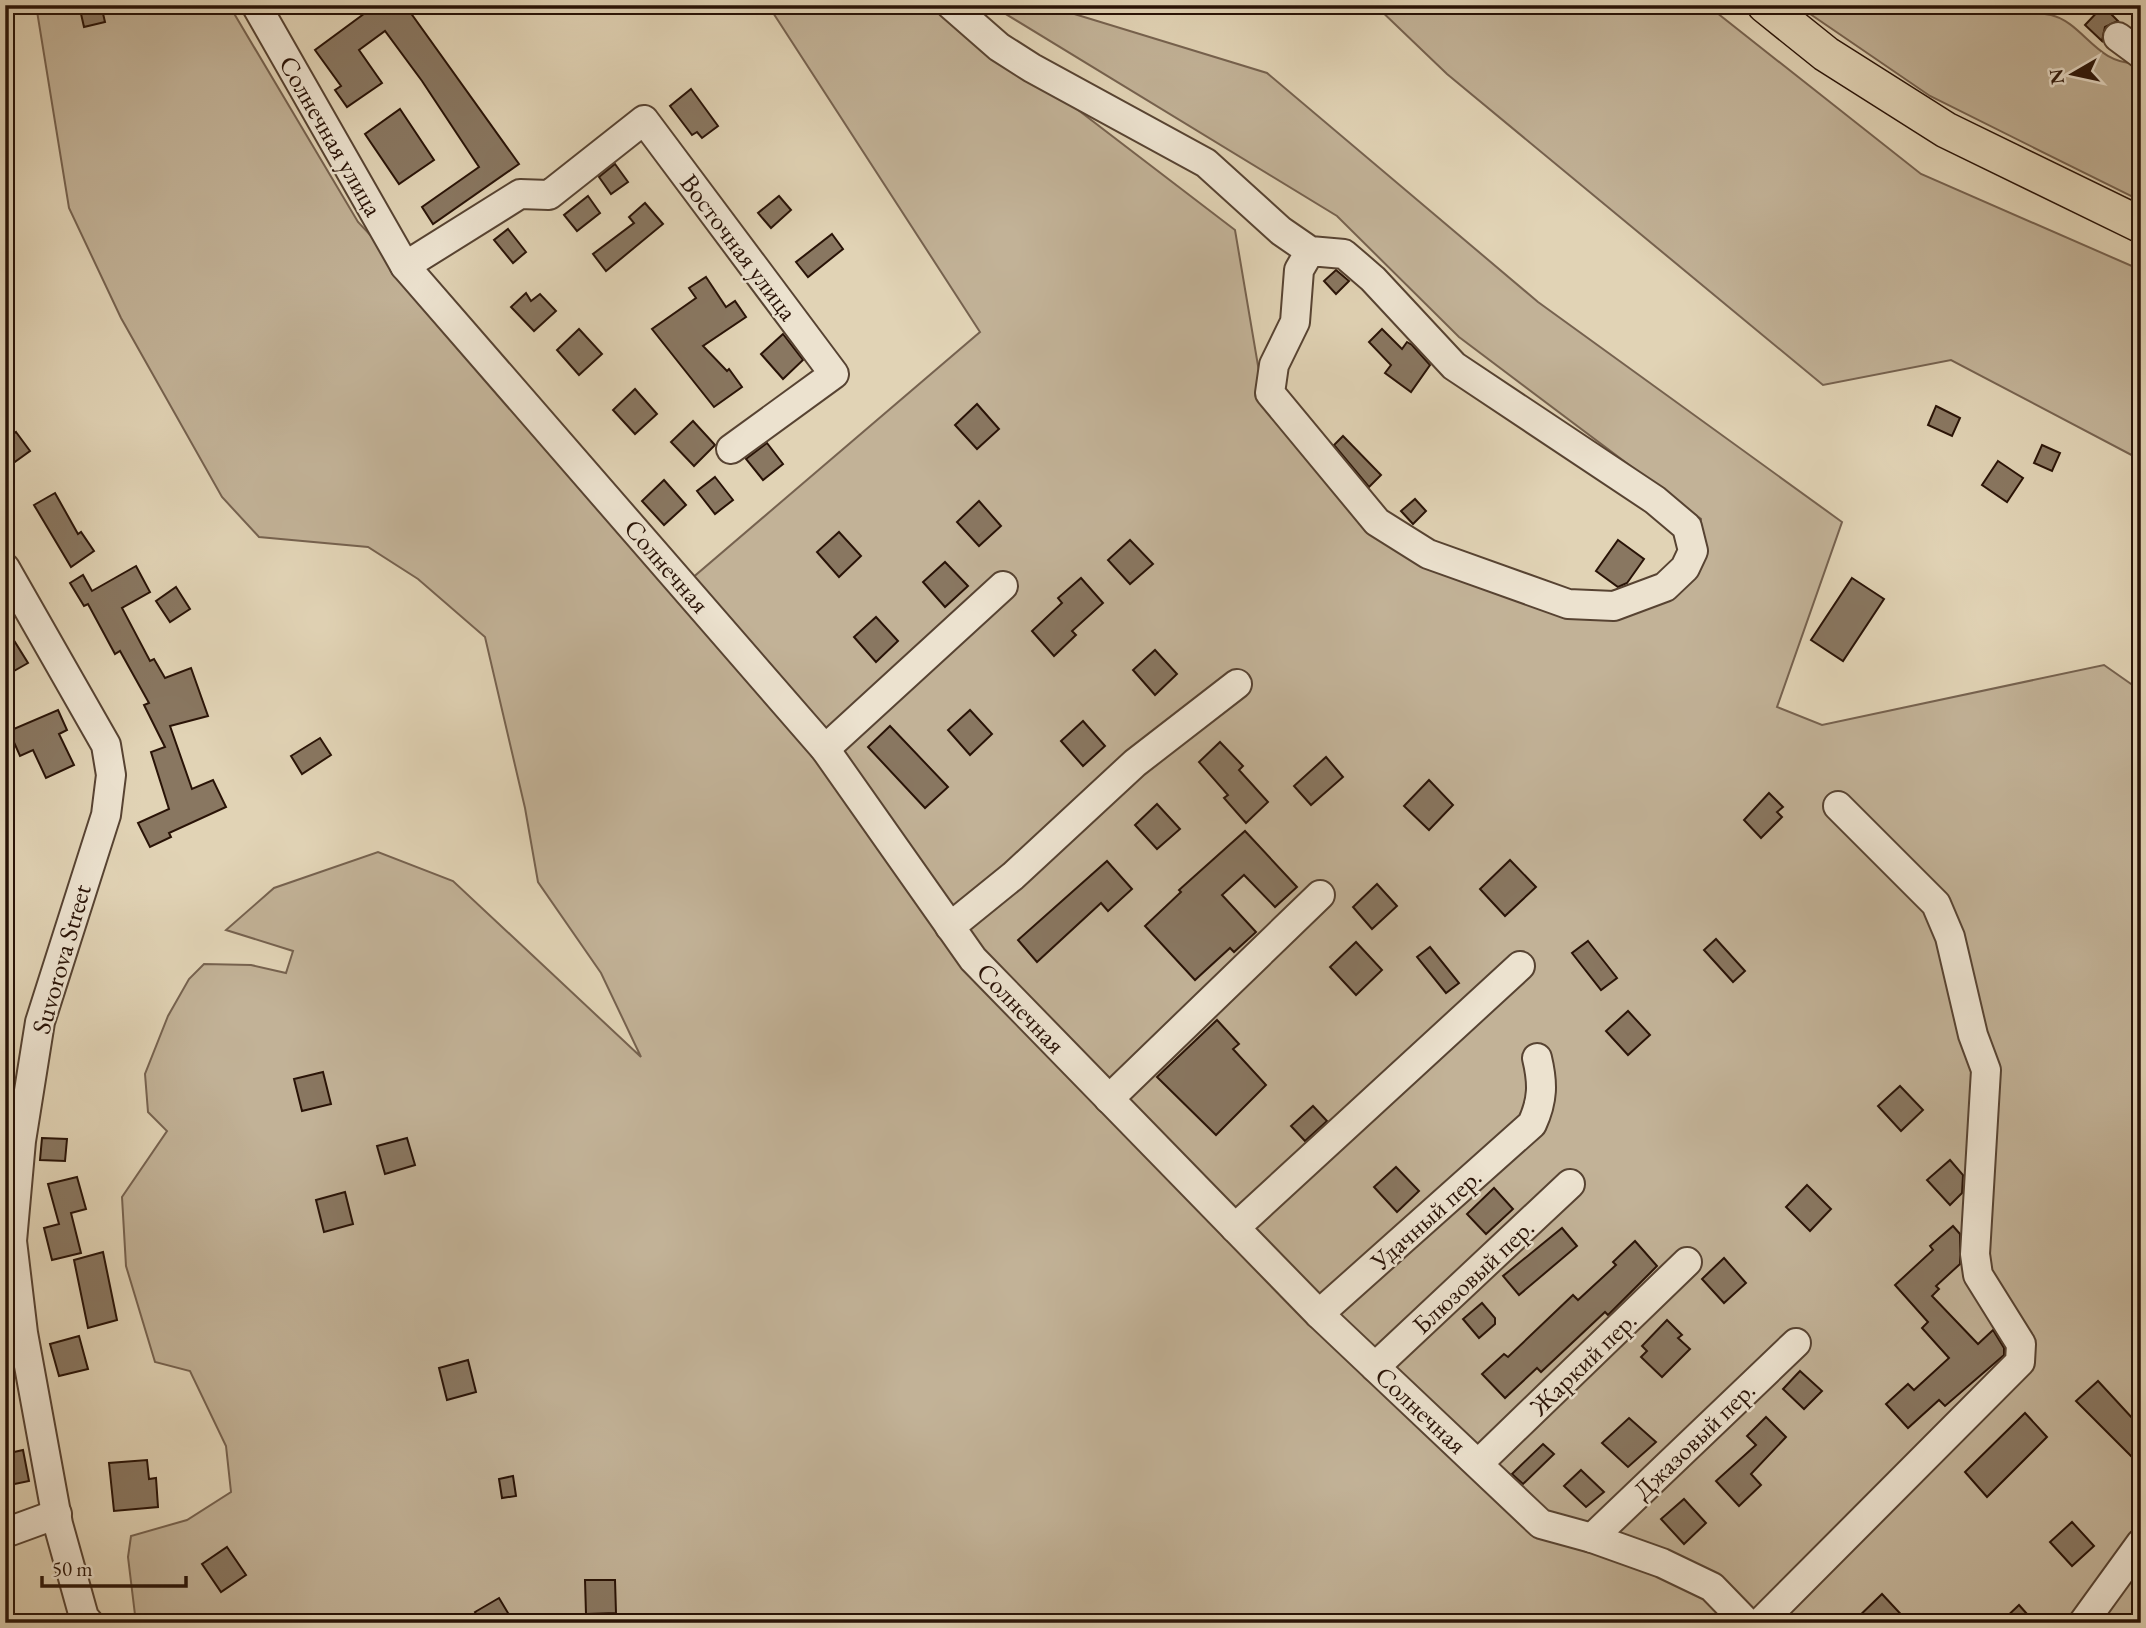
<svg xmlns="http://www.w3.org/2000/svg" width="2146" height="1628" viewBox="0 0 2146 1628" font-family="'EB Garamond',serif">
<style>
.green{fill:#c2b297;stroke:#76624f;stroke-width:2}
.building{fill:#897761;stroke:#291307;stroke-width:2}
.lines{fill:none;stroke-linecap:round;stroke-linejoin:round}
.minor-casing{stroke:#574332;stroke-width:32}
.major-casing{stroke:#291307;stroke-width:38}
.minor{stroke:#ece2cf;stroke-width:28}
.major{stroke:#e1d3b5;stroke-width:35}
.labels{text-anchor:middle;stroke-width:5;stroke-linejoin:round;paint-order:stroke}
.street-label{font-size:26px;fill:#291307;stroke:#ece2cf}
</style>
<rect width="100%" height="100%" fill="#e1d3b5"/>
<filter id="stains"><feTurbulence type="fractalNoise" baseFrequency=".00286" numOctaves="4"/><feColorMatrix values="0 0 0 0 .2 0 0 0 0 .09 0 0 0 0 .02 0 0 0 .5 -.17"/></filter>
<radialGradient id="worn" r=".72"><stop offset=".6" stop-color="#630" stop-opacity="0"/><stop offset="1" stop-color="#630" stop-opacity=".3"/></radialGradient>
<g class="green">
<polygon points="36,5 229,5 358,222 520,395 677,591 980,332 768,5 941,5 1235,230 1264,401 1424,558 1603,602 1695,570 1701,519 1459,337 1337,216 991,5 1045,5 1267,73 1538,302 1842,522 1777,707 1822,725 2104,665 2141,691 2141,1623 136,1623 128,1557 131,1536 187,1520 231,1492 226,1446 190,1371 155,1362 126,1266 122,1197 167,1131 148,1112 145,1074 168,1016 189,979 204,964 251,965 286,973 293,951 226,930 274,888 378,852 453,881 641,1057 601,973 538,882 525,808 485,637 418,579 368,547 259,537 222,497 121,318 69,208"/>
<polygon points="1375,5 1707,5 1921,174 2141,270 2141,460 1951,360 1823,385 1447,74"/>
<path d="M1797 5C1880 5 1970 0 2051 15 2084 23 2096 65 2137 63L2141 67V201L1930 96Z"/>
</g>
<g class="building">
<polygon points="79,5 101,5 105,22 84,27"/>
<polygon points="376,5 405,5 519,164 433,224 422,207 479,167 422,81 385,31 359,50 382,83 347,107 335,90 341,86 315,50"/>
<polygon points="2103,6 2118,21 2105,27 2102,41 2085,25"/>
<polygon points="691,89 718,126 702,138 697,132 692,135 670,106"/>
<polygon points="400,109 434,160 399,184 365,134"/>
<polygon points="615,164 628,182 611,194 599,177"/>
<polygon points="588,196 600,213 577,231 564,215"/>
<polygon points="779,196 791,210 771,228 758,213"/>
<polygon points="645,203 663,224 606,271 593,254 634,223 629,217"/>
<polygon points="508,229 526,252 513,263 494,240"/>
<polygon points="832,234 843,249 808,277 796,262"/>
<polygon points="1336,270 1349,281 1336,294 1324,281"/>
<polygon points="706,277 726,307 735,301 746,317 703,346 727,371 729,369 742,387 714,407 652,329 696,298 689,288"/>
<polygon points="526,293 531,301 540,294 556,311 534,331 511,307"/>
<polygon points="579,329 602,354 579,375 557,350"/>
<polygon points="1382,329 1402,349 1407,342 1412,345 1430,365 1411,392 1385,373 1391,365 1369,342"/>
<polygon points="783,334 803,360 783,379 761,354"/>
<polygon points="635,389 657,414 635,434 613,410"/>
<polygon points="977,404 999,429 977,449 955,425"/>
<polygon points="1936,406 1960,418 1952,436 1928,425"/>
<polygon points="693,421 715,445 694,466 671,442"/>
<polygon points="16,432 30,451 5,469 5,440"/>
<polygon points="1343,436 1381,475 1369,487 1334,445"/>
<polygon points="767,443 783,464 763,480 746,459"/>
<polygon points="2042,445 2060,453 2052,471 2034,463"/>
<polygon points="1998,461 2023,478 2007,502 1982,485"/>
<polygon points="715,477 733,500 715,514 697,491"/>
<polygon points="664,480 686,505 664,525 642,501"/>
<polygon points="55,493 78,534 81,532 94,551 71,567 34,505"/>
<polygon points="1415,499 1426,511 1413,524 1401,511"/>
<polygon points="979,501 1001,526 979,546 957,522"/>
<polygon points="839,532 861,556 839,577 817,552"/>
<polygon points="1130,540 1153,564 1130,584 1108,560"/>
<polygon points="1618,540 1644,559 1627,583 1618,587 1596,571"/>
<polygon points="945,562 968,586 945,607 923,582"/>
<polygon points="136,566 150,592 122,608 150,661 154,659 165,678 191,668 208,716 170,726 192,789 213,780 226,807 169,833 171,837 150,847 138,823 169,809 151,752 165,747 144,705 149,703 120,651 115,654 88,604 84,606 70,583 83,575 92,591"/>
<polygon points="1081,578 1103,603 1072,631 1076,635 1054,656 1032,631 1062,603 1058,598"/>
<polygon points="1852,578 1884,599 1843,661 1811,640"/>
<polygon points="176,587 190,609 170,622 156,601"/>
<polygon points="876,617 898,641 876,662 854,637"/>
<polygon points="5,626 28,663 5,676"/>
<polygon points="1155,650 1177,674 1155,695 1133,670"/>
<polygon points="58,710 67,730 59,734 74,765 46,778 33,750 20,756 9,731"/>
<polygon points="970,710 992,734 970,755 948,730"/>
<polygon points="1083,721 1105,746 1083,766 1061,741"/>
<polygon points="890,726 948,787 925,808 868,747"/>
<polygon points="320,738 331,755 302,774 291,756"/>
<polygon points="1220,742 1243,766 1239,770 1268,802 1246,823 1224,798 1228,795 1199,762"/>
<polygon points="1326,757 1343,777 1311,805 1294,786"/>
<polygon points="1429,780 1453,805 1429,830 1404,806"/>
<polygon points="1769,793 1783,807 1777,812 1782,817 1761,838 1744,820"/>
<polygon points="1157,804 1180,829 1157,849 1135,825"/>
<polygon points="1245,831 1297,887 1275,907 1244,875 1222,895 1256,932 1234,952 1230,948 1195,980 1145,926 1181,892 1179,890"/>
<polygon points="1510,860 1536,887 1505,916 1480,889"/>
<polygon points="1107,861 1132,889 1108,911 1101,903 1037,962 1018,940"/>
<polygon points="1377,884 1397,906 1372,929 1353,907"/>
<polygon points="1716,939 1745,971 1733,982 1704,950"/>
<polygon points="1588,941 1617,978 1601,990 1572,953"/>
<polygon points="1356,942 1382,970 1356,995 1330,967"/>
<polygon points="1430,947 1459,983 1446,993 1417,957"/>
<polygon points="1628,1011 1650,1035 1628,1055 1606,1031"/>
<polygon points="1217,1020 1239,1044 1233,1049 1266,1085 1216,1135 1157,1077"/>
<polygon points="323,1072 331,1104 302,1111 294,1079"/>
<polygon points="1900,1086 1923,1110 1901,1131 1878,1106"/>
<polygon points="1313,1106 1327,1121 1305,1141 1291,1126"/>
<polygon points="42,1138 67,1139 65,1161 40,1160"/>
<polygon points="407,1138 415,1165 385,1174 377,1146"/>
<polygon points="1950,1160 1963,1175 1962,1193 1950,1205 1927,1180"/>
<polygon points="1396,1167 1419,1191 1397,1212 1374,1187"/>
<polygon points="77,1177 86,1209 71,1213 81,1253 52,1260 44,1228 59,1224 48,1184"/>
<polygon points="1807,1185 1831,1209 1810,1231 1786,1207"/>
<polygon points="1494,1188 1513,1209 1486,1234 1467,1214"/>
<polygon points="345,1192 353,1224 324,1232 316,1200"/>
<polygon points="1953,1226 1960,1234 1960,1264 1936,1286 1939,1289 1932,1296 1978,1344 1993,1330 2004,1348 2004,1355 1945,1406 1939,1400 1908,1428 1886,1404 1908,1384 1914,1390 1949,1358 1922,1328 1928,1322 1895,1285 1933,1250 1930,1246"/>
<polygon points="1562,1228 1577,1246 1519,1295 1503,1276"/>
<polygon points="1635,1241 1657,1266 1608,1315 1605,1312 1541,1372 1537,1368 1505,1398 1482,1374 1504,1354 1508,1357 1573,1295 1578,1300 1616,1265 1613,1262"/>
<polygon points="103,1252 117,1320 88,1328 74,1260"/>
<polygon points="1724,1258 1746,1283 1724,1303 1702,1279"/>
<polygon points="1482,1303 1495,1318 1495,1324 1479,1338 1463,1319"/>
<polygon points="1667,1320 1682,1335 1678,1338 1690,1349 1662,1377 1641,1357 1647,1351 1642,1346"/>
<polygon points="79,1336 88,1369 59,1376 50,1344"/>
<polygon points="468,1360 476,1392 447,1400 439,1368"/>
<polygon points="1800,1371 1822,1391 1804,1409 1783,1389"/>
<polygon points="2098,1381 2134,1420 2141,1413 2141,1466 2076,1401"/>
<polygon points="2025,1413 2047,1437 1987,1497 1965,1472"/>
<polygon points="1766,1417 1786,1437 1751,1474 1761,1485 1739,1506 1716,1481 1756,1445 1747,1436"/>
<polygon points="1629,1418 1656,1442 1628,1467 1602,1443"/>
<polygon points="1543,1444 1554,1454 1523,1484 1512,1474"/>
<polygon points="23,1450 29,1481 5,1486 5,1454"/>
<polygon points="147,1460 149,1479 156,1478 158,1507 114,1511 109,1463"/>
<polygon points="1581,1470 1604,1492 1586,1507 1564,1486"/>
<polygon points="513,1476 516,1496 502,1498 499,1479"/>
<polygon points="1684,1499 1706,1523 1684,1544 1661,1519"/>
<polygon points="2072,1522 2094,1546 2072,1566 2050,1542"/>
<polygon points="227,1547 246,1575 221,1592 202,1564"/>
<polygon points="585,1580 615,1580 616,1613 586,1614"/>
<polygon points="1882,1594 1909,1623 1852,1623"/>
<polygon points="499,1598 514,1623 481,1623 475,1612"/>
<polygon points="2019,1605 2035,1623 2000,1623"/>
</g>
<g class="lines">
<g class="minor-casing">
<g id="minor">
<polyline points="256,5 405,266 825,749 973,959 1319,1314 1541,1524 1592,1538 1662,1563 1712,1587 1747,1623"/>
<polyline points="951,5 999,47 1032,68 1206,163 1281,231 1310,251 1344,254 1373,279 1454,366 1655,500 1687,527 1693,551 1685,568 1665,587 1614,606 1568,604 1428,554 1377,522 1270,393 1274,365 1295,322 1299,270 1310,251"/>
<polyline points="2118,37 2141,54"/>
<polyline points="405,266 520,194 549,195 644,120 834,374 731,449"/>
<polyline points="5,568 106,745 111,775 106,815 40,1022 21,1141 12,1241 23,1333 58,1524 84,1617 89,1623"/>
<polyline points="825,749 1003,586"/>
<polyline points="950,927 1013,876 1135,763 1237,684"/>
<polyline points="1109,1099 1320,895"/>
<polyline points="1235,1228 1520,966"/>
<path d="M1319 1314 1532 1124C1543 1100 1543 1083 1537 1058"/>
<polyline points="1375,1367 1570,1184"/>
<polyline points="1479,1463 1687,1262"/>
<polyline points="5,1533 57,1514"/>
<polyline points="1592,1538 1796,1343"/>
<polyline points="1760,1623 2020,1362 2021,1344 1978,1275 1975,1254 1986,1070 1973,1035 1950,937 1936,904 1838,806"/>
<polyline points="2083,1623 2141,1543"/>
</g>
</g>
<g class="major-casing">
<polyline id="major" points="1765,5 1826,54 1946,130 2141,225"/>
</g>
<use href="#minor" class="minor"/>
<use href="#major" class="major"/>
</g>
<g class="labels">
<g class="street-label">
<text transform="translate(331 136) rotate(60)" y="9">Солнечная улица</text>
<text transform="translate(739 247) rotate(53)" y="9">Восточная улица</text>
<text transform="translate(667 566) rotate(49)" y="9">Солнечная</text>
<text transform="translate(61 959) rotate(-74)" y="9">Suvorova Street</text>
<text transform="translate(1021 1008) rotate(46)" y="9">Солнечная</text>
<text transform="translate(1426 1219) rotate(-42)" y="9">Удачный пер.</text>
<text transform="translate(1473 1276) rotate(-43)" y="9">Блюзовый пер.</text>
<text transform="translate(1583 1363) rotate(-44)" y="9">Жаркий пер.</text>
<text transform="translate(1421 1410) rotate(43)" y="9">Солнечная</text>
<text transform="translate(1694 1440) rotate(-44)" y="9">Джазовый пер.</text>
</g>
</g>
<rect width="2146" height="1628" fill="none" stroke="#e1d3b5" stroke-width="28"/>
<rect x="7" y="7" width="2132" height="1614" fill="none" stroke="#291307" stroke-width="3.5"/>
<rect x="14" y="14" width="2118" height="1600" fill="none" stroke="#291307" stroke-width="2"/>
<g transform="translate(2073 74) rotate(261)" stroke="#ece2cf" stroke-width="5" paint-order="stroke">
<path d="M0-5L12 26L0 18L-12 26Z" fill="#291307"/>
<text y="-10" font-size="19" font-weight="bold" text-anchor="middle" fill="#291307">N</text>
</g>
<path d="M42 1576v10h144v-10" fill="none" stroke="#291307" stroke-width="3.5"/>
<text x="52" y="1576" font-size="21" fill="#291307" stroke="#ece2cf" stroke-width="5" paint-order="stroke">50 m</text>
<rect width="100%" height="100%" filter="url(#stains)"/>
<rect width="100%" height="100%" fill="url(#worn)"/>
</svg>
